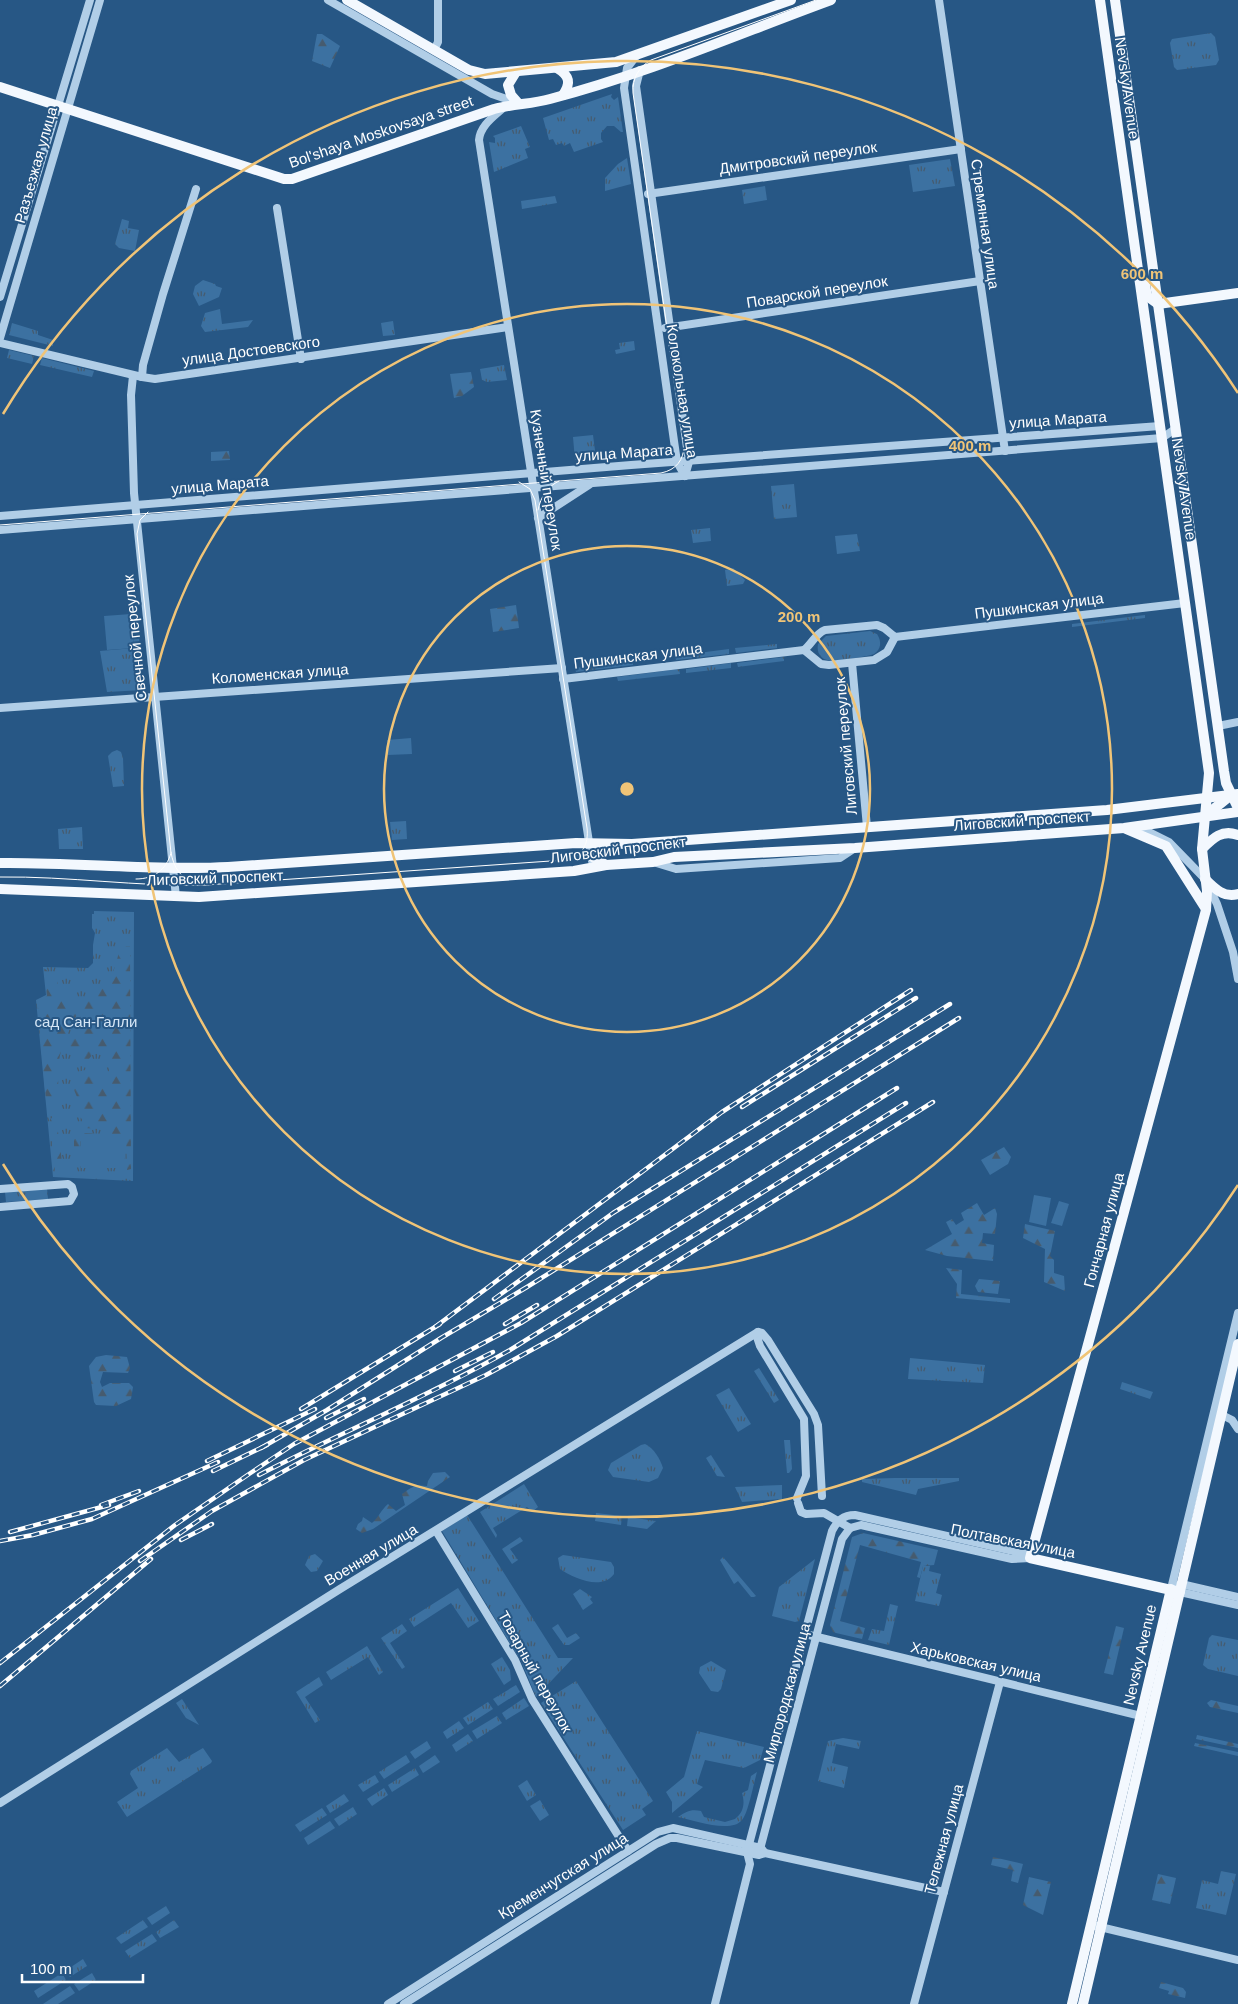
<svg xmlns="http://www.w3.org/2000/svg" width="1238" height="2004" viewBox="0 0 1238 2004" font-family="Helvetica,sans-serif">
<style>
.grass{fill:url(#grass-tufts)}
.forest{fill:url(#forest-firs)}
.garden{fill:#3c71a1}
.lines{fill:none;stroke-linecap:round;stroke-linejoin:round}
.minor{stroke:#b1cee7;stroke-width:8}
.major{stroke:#f3f8fe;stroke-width:10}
.tram{stroke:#fff;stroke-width:1}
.rail-casing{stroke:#fff;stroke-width:4.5}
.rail{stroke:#275785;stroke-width:2.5;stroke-dasharray:8;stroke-linecap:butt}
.ring{fill:none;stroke:#f0c477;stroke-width:2.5}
.labels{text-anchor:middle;stroke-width:4;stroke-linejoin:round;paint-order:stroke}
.street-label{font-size:15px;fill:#fff;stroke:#275785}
.park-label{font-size:15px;fill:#d5e6f6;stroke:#275785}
.centre{fill:#f0c477;stroke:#275785;stroke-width:2.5}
.ring-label{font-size:15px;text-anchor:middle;font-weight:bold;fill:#f0c477;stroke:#275785;stroke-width:4;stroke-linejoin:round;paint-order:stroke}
</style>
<defs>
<pattern id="grass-tufts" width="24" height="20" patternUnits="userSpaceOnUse" patternTransform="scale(1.25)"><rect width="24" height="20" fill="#3c71a1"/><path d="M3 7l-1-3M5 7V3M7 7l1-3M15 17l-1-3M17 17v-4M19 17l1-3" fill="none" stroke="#465b6e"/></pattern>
<pattern id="forest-firs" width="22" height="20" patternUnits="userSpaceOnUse" patternTransform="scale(1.25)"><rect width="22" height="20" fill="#3c71a1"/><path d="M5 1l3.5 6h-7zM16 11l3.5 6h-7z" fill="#465b6e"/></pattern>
</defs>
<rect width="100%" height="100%" fill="#275785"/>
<g class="grass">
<polygon points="1211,33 1215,37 1219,60 1216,65 1177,70 1174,67 1170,43 1172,39"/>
<polygon points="612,94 611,97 614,100 618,97 623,132 621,132 614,126 607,126 601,133 601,139 603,142 574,152 570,143 564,146 562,143 556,145 553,139 549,140 543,118"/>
<polygon points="521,126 530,147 525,149 528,158 494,172 489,142 495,143 495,138 493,136"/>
<polygon points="627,158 631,184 605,191 605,178 618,164"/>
<polygon points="950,159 955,186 913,192 909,165"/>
<polygon points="765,186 767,200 744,204 742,190"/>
<polygon points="555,196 557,203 522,209 521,201"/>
<polygon points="122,219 129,221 128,228 139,230 135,251 119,248 115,244"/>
<polygon points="203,280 215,284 216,286 222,288 219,297 199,306 193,294 195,286"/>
<polygon points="220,309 222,324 253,320 248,327 205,332 201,326 205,313"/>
<polygon points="393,321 395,335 383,336 381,323"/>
<polygon points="12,323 38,331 38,335 53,340 53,346 9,335"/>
<polygon points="634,341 635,350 616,354 615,350 620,349 619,343"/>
<polygon points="9,350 34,356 32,364 7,358"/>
<polygon points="42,358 94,371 92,377 40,365"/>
<polygon points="504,365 507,380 487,382 482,380 480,369"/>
<polygon points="593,435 596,458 575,460 573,437"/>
<polygon points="794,484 797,517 774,519 771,486"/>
<polygon points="710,528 711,541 693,543 691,530"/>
<polygon points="857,534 860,551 837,554 835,536"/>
<polygon points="733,568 745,580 743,584 727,586 725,570"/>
<polygon points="137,611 143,690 107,692 100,651 134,648 131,612"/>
<polygon points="1145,615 1145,618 1072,627 1072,624"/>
<path d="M870 631 877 634C882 642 881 649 874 654 865 657 831 663 824 659 818 655 817 650 818 644L826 636Z"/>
<polygon points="777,644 777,648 736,653 735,648"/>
<polygon points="729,649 729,654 676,660 675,656"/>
<polygon points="784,657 784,661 738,667 737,663"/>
<polygon points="633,661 633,665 576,672 575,668"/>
<polygon points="731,663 731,668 686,673 686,669"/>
<polygon points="679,669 680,674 618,681 617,677"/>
<polygon points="117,750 121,752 123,758 124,786 113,787 108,756 112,752"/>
<polygon points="406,821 407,839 392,840 390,822"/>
<polygon points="82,827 83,849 59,849 58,829"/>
<polygon points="94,911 134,912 133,1181 53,1177 36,1000 46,995 43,967 88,968 93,963 93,945 95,933 92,928 92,914 94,914"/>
<polygon points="47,1188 48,1199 6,1202 5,1192"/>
<polygon points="910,1358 985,1365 983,1383 908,1379"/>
<polygon points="759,1368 779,1400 774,1403 754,1371"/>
<polygon points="1122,1382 1153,1392 1150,1399 1120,1389"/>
<polygon points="729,1388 751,1424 738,1432 716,1395"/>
<polygon points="784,1440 790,1440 792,1469 789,1473 787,1473"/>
<path d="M645 1444C654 1448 660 1459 663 1468L658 1478 649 1482 613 1477 608 1470 611 1463 641 1445Z"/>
<polygon points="711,1455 725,1477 717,1476 706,1458"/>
<polygon points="895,1478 959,1478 959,1481 918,1489 916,1495 862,1482 862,1479"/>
<polygon points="524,1484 538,1507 532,1512 527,1507 493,1528 497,1535 496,1538 480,1512"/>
<polygon points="782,1485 782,1499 742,1502 735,1487"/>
<polygon points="596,1513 622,1516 621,1525 595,1521"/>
<polygon points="467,1515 558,1658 573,1658 536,1697 522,1663 442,1531"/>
<polygon points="628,1517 656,1521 647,1529 627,1526"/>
<polygon points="520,1537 523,1541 510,1549 518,1560 512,1564 502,1549"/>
<polygon points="315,1554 323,1561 317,1571 311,1572 305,1565 309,1556"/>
<path d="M563 1555 611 1562 614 1567V1574C602 1591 573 1578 560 1569L558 1558Z"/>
<polygon points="723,1557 756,1596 754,1597 751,1597 738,1581 734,1584 720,1560"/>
<polygon points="815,1559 799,1621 795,1622 772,1616 779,1587"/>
<polygon points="923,1566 930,1566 929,1571 941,1574 936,1593 942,1595 939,1606 915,1601"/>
<polygon points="458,1588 479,1621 468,1628 451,1603 414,1627 409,1619"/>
<polygon points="580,1589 592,1597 590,1599 593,1603 583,1610 573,1594"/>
<polygon points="890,1604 898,1606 889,1645 868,1640 872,1629 884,1631"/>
<polygon points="402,1624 407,1631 390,1643 405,1667 402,1669 381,1638"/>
<polygon points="558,1624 567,1638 576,1633 580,1638 569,1645 564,1645 552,1628"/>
<polygon points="1212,1635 1238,1640 1238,1676 1208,1669 1203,1665 1209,1638"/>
<polygon points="367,1646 383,1672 379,1675 368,1657 331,1680 326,1672"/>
<polygon points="502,1657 510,1670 511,1680 504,1685 491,1664"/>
<polygon points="711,1661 726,1670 721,1689 718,1692 711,1691 699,1673 700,1667"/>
<polygon points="319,1677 323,1685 305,1697 320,1720 315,1723 296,1692"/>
<polygon points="576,1681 653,1801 642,1809 646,1815 623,1830 541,1703"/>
<polygon points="516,1685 520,1692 498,1706 493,1699"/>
<polygon points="524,1698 529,1706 506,1720 502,1713"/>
<polygon points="182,1699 199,1725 186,1718 176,1703"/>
<polygon points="488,1702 493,1709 468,1725 463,1718"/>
<polygon points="497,1716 502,1723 477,1739 472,1731"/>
<polygon points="459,1721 464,1728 447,1739 443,1732"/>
<polygon points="697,1731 764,1747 760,1760 744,1768 705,1760 697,1784 703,1787 672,1813 672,1802 666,1792 684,1777"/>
<polygon points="468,1734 473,1741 456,1752 452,1745"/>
<polygon points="843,1738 861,1741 859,1749 836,1744 832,1763 848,1767 844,1788 818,1781 828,1741"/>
<polygon points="427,1741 431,1748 415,1759 410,1752"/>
<polygon points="203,1748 212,1761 211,1763 127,1817 117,1802 138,1788 130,1774 131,1771 167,1748 179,1762"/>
<polygon points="406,1755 410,1762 384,1779 379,1772"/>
<polygon points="435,1755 440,1762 423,1773 419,1766"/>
<polygon points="415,1768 419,1775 392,1792 388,1785"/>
<path d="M757 1772C754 1782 748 1814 742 1820 731 1834 693 1820 678 1817 687 1811 691 1809 701 1811L704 1817 725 1822 735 1819C744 1812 745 1803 742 1793L748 1790 751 1776Z"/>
<polygon points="375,1775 379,1782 363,1792 358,1785"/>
<polygon points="527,1780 536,1795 527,1801 518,1786"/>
<polygon points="384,1788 388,1795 372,1806 367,1799"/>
<polygon points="344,1794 349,1801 330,1813 326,1806"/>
<polygon points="540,1800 549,1815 540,1821 530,1806"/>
<polygon points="353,1807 357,1814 339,1826 334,1819"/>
<polygon points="322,1808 327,1815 300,1832 295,1825"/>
<polygon points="330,1821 335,1828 308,1845 304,1838"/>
<polygon points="1221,1871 1236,1874 1226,1915 1196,1908 1202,1880 1218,1884"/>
<polygon points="166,1906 170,1913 152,1925 147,1918"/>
<polygon points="143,1920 148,1927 121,1944 116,1938"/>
<polygon points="174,1920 179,1927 160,1938 156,1932"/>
<polygon points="152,1934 157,1941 130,1958 125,1951"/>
<polygon points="83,1959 87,1966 70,1977 65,1971"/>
<polygon points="62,1973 66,1980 38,1998 34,1991"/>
<polygon points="92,1973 96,1980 79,1991 74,1984"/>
<polygon points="70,1986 75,1993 58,2004 43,2004"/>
</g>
<g class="forest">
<polygon points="317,34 322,34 340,46 330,68 312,61"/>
<polygon points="471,372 474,387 462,396 454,398 450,374"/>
<polygon points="229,451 230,460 211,461 211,452"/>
<polygon points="516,605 519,628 493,632 490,609"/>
<path d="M121 946H130L131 1169 127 1170 126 1138H80V1152H74V1139L82 1133 105 1134 107 1131 103 1129 83 1128V1120C71 1109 72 1112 77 1097L72 1085V1079L79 1072 84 1070C94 1076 103 1087 110 1068 109 1058 102 1051 92 1055L86 1063H80L70 1050 71 1036 88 1001 112 976Z"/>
<path d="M44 968 58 980 56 994 63 1002 73 1004 81 999 84 1002C74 1020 62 1040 59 1061 57 1071 60 1093 56 1100L48 1102 46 1100 37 1001 47 996Z"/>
<polygon points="56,1116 63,1170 59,1174 55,1172 50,1119"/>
<polygon points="1004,1147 1011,1157 1008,1164 990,1175 981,1160"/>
<polygon points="977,1203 984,1215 995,1208 997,1214 995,1234 983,1233 982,1243 994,1245 993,1261 947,1256 925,1250 952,1234 946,1222 952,1219 956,1225 964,1220 961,1213"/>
<polygon points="1025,1224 1055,1231 1050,1256 1054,1260 1054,1273 1064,1276 1065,1291 1044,1282 1045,1249 1023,1238"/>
<polygon points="946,1268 962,1270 961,1294 1010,1299 1010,1303 956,1298 957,1284"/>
<polygon points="979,1279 1000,1281 998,1294 978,1292 975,1286"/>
<polygon points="106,1355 127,1357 130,1368 128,1373 103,1372 100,1382 102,1387 110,1383 129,1383 133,1387 131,1399 116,1406 96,1405 94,1402 89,1366 96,1357"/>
<path d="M445 1472 450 1477 373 1529 362 1533 356 1529 358 1524 362 1521 363 1517 372 1523C379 1517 381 1510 388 1504L396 1511 405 1505 402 1494C411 1487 416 1484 427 1486L428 1481 433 1473Z"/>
<polygon points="863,1533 938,1550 934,1565 923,1566 920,1578 917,1577 921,1562 860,1545 840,1621 865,1628 862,1639 836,1633 833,1632 830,1625 852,1537"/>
<polygon points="1116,1626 1124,1628 1113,1675 1104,1673"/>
<polygon points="1211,1700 1238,1706 1238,1713 1210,1707 1207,1703"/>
<polygon points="1197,1735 1238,1744 1238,1748 1196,1739"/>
<polygon points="1195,1743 1238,1752 1238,1756 1194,1746"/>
<polygon points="993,1857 1023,1864 1018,1883 1011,1881 1013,1870 991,1865"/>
<polygon points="1158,1874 1176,1878 1170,1904 1152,1900"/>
<polygon points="1029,1877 1051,1882 1043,1915 1023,1905"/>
<polygon points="1161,1982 1183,1988 1186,1992 1185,1998 1168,1994 1169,1991 1159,1988"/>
</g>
<g class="garden">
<polygon points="131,614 134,648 107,650 104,616"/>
<polygon points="411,738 412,754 388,755 387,740"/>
<rect x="81" y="1139" width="43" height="29"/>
<polygon points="1034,1195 1051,1198 1046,1226 1029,1222"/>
<polygon points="1059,1201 1069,1204 1062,1226 1051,1223"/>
</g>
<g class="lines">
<g class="minor">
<polyline points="328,0 492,94 518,103"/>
<polyline points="939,0 1005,451"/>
<polyline points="434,50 438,42 438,0"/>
<polyline points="637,55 627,68 624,88 677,462 685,476"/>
<polyline points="640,70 636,86 689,462 685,476"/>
<path d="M503 108C493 117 480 126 479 140L592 861"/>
<polyline points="648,194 961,149"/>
<polyline points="277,208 301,359"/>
<polyline points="0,297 90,0"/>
<polyline points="665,328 980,281"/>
<polyline points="0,338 100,0"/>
<polyline points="0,343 142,377 155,379 508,327"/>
<polyline points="133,376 131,395 134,493 176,897"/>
<polyline points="142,377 143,365 163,294 196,189"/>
<polyline points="0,516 631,465 1160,426"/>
<polyline points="538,518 589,485"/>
<polyline points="0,530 1162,438 1175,429"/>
<polyline points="804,650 821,664 829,665 874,660 887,652 895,637"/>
<polyline points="852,663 867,827"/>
<path d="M563 679 804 650C812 644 815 634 825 630L877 625 884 628 895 637 1185 603"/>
<polyline points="0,708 562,668"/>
<polyline points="1218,726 1238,722"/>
<polyline points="1139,827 1169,842 1205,879 1217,904 1233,952 1238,979"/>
<polyline points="653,862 676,869 840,858 855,848"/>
<polyline points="0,1189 68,1184 72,1187 74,1194 70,1201 0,1207"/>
<polyline points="1218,1413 1232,1420 1238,1429"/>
<polyline points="797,1498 806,1476 804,1419 760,1346 757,1337 758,1332 762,1333 768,1340 814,1414 818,1425 822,1496"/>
<polyline points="798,1503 801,1512 806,1514 824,1513 850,1528"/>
<polyline points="850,1528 861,1525 1012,1559 1030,1558"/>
<polyline points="436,1531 515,1660 532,1699 628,1851"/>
<polyline points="1177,1586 1181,1584 1238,1597"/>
<polyline points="1171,1589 1238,1313"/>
<polyline points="1180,1592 1238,1605"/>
<polyline points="805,1634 1141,1716"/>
<polyline points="0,1803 340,1589 758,1332"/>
<polyline points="759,1853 842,1539 850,1528"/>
<polyline points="1096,1926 1238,1960"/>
<polyline points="388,2004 658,1832 673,1828 761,1848 765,1853"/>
<polyline points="404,2004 656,1844 670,1838 677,1838 759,1855 765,1853 944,1892"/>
<path d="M715 2004 750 1864 747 1852 832 1531C837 1521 843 1515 855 1515L1031 1555"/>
<polyline points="914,2004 1000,1682"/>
</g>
<g class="major">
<polyline points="347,0 469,70 485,74 616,62 791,0"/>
<polyline points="1100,0 1209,773 1202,849 1207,891 1206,910 1030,1558 1180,1592"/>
<polyline points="1115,0 1224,771 1226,783 1238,808"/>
<path d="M557 68C570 76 571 83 563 95"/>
<polyline points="516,72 508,85 511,95 518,103"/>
<path d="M0 87 284 179H292L494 109C513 104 532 104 550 99 646 74 738 34 831 0"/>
<polyline points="1145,285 1147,296 1158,304 1238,293"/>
<polyline points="1205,816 1231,795"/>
<polyline points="1126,829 1166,846 1206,909"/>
<path d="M1202 849C1213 838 1222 829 1238 835"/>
<path d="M0 863C76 862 152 871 228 867L576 843 632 844 1107 810 1238 794"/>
<polyline points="606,865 591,856 608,845"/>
<path d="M1205 879C1215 889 1224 898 1238 894"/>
<polyline points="0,889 199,897 574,871 606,865 653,862 674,857 855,848 1124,828 1238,812"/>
<polyline points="1072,2004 1171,1589"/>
<polyline points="1083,2004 1238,1344"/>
</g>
<g class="tram">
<path d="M538 510C541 496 547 487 559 481"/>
<path d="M0 525 661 473C676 470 684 460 684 445L633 93C632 78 639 67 651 60L816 0"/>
<path d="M171 852C173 867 181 879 196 884"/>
<path d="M0 877C69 876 137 887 206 885L565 860C582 857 589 844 587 828L535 500 530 489 519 482"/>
<path d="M136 879C154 879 166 870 171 853L137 534 140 520 148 512"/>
</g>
<g class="rail-casing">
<g id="rail">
<polyline points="742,1107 916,998"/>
<polyline points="494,1299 613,1213 950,1004"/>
<polyline points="505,1324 537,1305"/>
<polyline points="435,1327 722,1112 911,990"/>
<polyline points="455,1371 493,1352"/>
<polyline points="301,1409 440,1324"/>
<polyline points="326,1418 364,1399"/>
<polyline points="261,1448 327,1410 441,1338 527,1287 959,1018"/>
<polyline points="207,1461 315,1409"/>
<polyline points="213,1471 267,1445"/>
<path d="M259 1475C342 1432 429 1396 510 1350L906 1103"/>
<polyline points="101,1505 139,1491"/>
<polyline points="10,1532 109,1505"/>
<polyline points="181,1540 212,1524"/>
<polyline points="0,1541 33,1535 92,1519 218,1462"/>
<polyline points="140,1561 212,1511 304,1460 486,1375 557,1336 933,1102"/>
<polyline points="0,1663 175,1525 249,1474 294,1444 521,1323 897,1088"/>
<polyline points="0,1686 151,1559"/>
</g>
</g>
<use href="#rail" class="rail"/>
</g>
<g class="ring">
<circle cx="627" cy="789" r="243"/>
<circle cx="627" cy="789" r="485"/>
<path d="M1238 1185A728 728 0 0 1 3 1164M3 414A728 728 0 0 1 1238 393"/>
</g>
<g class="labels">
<g class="street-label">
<text transform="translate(1127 88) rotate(82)" y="5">Nevsky Avenue</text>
<text transform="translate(381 132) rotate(-19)" y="5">Bol'shaya Moskovsaya street</text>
<text transform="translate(798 158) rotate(-8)" y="5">Дмитровский переулок</text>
<text transform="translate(36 165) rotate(-74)" y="5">Разъезжая улица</text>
<text transform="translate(985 224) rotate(82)" y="5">Стремянная улица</text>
<text transform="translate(817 292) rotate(-9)" y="5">Поварской переулок</text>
<text transform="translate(251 351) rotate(-8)" y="5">улица Достоевского</text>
<text transform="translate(682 391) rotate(81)" y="5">Колокольная улица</text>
<text transform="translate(1058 420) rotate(-4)" y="5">улица Марата</text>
<text transform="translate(624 453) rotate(-4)" y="5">улица Марата</text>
<text transform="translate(546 480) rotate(81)" y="5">Кузнечный переулок</text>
<text transform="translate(220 485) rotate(-5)" y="5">улица Марата</text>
<text transform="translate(1184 489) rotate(82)" y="5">Nevsky Avenue</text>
<text transform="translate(1039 606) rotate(-7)" y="5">Пушкинская улица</text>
<text transform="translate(135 638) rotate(-96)" y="5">Свечной переулок</text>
<text transform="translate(638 656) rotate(-7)" y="5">Пушкинская улица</text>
<text transform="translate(280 674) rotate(-4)" y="5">Коломенская улица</text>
<text transform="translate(846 746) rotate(-95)" y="5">Лиговский переулок</text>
<text transform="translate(1022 821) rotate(-4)" y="5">Лиговский проспект</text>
<text transform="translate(618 850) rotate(-7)" y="5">Лиговский проспект</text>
<text transform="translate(215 878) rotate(-2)" y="5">Лиговский проспект</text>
<text transform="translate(1104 1230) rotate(-75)" y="5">Гончарная улица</text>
<text transform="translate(1013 1541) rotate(11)" y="5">Полтавская улица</text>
<text transform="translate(371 1555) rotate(-31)" y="5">Военная улица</text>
<text transform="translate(1140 1655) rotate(-77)" y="5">Nevsky Avenue</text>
<text transform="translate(976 1662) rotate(13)" y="5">Харьковская улица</text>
<text transform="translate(535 1672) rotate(61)" y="5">Товарный переулок</text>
<text transform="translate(787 1693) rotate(-75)" y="5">Миргородская улица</text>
<text transform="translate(944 1839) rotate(-75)" y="5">Тележная улица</text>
<text transform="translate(563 1876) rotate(-32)" y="5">Кременчугская улица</text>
</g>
<g class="park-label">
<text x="86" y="1027">сад Сан-Галли</text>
</g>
</g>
<circle cx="627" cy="789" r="8" class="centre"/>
<g class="ring-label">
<text x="1142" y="279">600 m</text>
<text x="970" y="451">400 m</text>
<text x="799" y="622">200 m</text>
</g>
<path d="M22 1974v8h121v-8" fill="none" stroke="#ffffff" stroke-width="2.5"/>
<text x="30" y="1974" font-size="15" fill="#ffffff" stroke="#275785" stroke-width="4" paint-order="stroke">100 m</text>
</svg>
